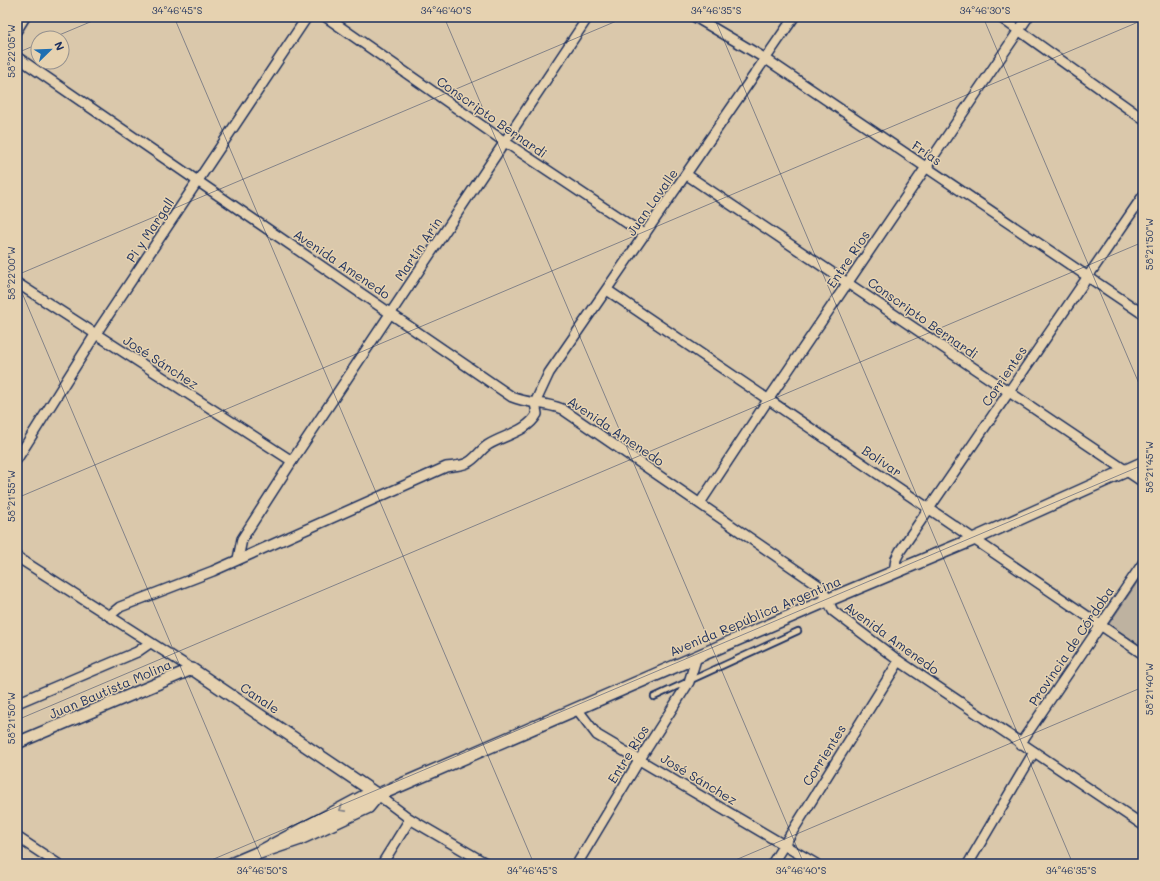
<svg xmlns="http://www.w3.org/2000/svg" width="1160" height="881" viewBox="0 0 1160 881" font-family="Mali,sans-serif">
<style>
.park{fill:#beb2a0;stroke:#6c707f}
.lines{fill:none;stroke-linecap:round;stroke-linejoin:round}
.service-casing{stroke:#1b2f5e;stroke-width:8}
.minor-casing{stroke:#1b2f5e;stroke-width:12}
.tertiary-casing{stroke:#1b2f5e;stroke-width:14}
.secondary-casing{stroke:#1b2f5e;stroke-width:15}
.service{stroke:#e6d2b0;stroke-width:4.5}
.minor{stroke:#e6d2b0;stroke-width:9}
.tertiary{stroke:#e6d2b0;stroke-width:11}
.secondary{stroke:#e6d2b0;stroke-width:12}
.oneway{stroke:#808087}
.ticks{fill:none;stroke:#1b2f5e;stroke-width:1;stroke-opacity:0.45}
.labels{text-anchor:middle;stroke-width:3;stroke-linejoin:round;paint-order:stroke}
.street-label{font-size:13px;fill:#1b2f5e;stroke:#e6d2b0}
.neatline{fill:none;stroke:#1b2f5e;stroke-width:1.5}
.ticks-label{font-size:10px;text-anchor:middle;fill:#1b2f5e}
</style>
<rect width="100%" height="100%" fill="#dac8ab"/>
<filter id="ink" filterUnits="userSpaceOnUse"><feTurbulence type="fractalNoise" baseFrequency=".025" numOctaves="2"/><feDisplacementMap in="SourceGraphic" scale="8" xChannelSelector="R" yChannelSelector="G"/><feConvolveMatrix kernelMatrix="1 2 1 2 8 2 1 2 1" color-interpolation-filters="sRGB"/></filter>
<g filter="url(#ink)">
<polygon class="park" points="1143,574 1143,647 1109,624"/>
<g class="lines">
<g class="service-casing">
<polyline id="service" points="654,697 798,631"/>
</g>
<g class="minor-casing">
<g id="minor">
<polyline points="326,17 505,142 645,235"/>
<polyline points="695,17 766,59 1143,314"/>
<polyline points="1000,17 1143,119"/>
<polyline points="17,30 25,17"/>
<path d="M17 57 512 397C528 404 545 402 562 409L818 585 822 589 833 611 899 661 1143 825"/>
<polyline points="687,175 1143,482"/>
<polyline points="17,283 292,461"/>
<polyline points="607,290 1143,654"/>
<polyline points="17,459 95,335 307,17"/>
<polyline points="700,503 768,400 1028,17"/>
<polyline points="17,557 192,669"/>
<polyline points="238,559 242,539 292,461 588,17"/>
<polyline points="894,572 896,559 900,551 1143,196"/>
<path d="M109 616 120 607 213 571 446 467C453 466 461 466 467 463 476 459 480 450 488 445 504 435 527 432 537 414L535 403 549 373 794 17"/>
<polyline points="17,703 137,652 150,643"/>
<polyline points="577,709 597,735 816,864"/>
<polyline points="1020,744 1143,563"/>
<polyline points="378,795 410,819 487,864"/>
<polyline points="17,837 58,864"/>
<polyline points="382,864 410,819"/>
<polyline points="577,864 640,759 689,682 697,656"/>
<polyline points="772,864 899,661"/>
<polyline points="968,864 1034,752"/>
</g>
</g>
<g class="tertiary-casing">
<polyline id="tertiary" points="17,743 192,669 378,795"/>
</g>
<g class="secondary-casing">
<g id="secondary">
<polyline points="378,795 368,807 299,839 258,853 363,797 378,795 828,600 974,539 1143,463"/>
<polyline points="232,864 258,853"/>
</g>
</g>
<use href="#service" class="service"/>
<use href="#minor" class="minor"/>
<use href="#tertiary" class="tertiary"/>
<use href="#secondary" class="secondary"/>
</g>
<defs><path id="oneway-chevron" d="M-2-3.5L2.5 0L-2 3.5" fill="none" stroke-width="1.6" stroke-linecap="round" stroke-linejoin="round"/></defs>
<use class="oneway" href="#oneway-chevron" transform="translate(342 809) rotate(152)"/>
</g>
<path class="ticks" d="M174 17 534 864M444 17 804 864M714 17 1073 864M983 17 1143 393M52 38 102 17M17 53 38 44M17 275 626 17M17 281 264 864M17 498 1143 20M17 720 1143 242M202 864 1143 465M726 864 1143 687"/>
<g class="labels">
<g class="street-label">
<text transform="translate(492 117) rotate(35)" y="5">Conscripto Bernardi</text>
<text transform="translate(927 153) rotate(34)" y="5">Frías</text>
<text transform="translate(652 202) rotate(-55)" y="5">Juan Lavalle</text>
<text transform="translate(150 230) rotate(-56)" y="5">Pi y Margall</text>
<text transform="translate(418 249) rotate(-56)" y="5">Martín Arin</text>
<text transform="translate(848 259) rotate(-56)" y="5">Entre Ríos</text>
<text transform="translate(342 264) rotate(34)" y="5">Avenida Amenedo</text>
<text transform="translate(923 318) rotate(35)" y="5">Conscripto Bernardi</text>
<text transform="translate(161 362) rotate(33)" y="5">José Sánchez</text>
<text transform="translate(1004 376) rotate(-56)" y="5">Corrientes</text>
<text transform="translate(616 431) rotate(34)" y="5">Avenida Amenedo</text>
<text transform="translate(882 461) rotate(34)" y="5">Bolívar</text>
<text transform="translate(755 616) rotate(-23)" y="5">Avenida República Argentina</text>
<text transform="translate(892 638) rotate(36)" y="5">Avenida Amenedo</text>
<text transform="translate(1071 646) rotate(-56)" y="5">Provincia de Córdoba</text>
<text transform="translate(110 689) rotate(-23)" y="5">Juan Bautista Molina</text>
<text transform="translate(260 698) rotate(34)" y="5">Canale</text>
<text transform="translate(628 754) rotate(-58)" y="5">Entre Ríos</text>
<text transform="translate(824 755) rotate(-58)" y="5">Corrientes</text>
<text transform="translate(699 779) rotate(31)" y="5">José Sánchez</text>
</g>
</g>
<rect width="1160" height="881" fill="none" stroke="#e6d2b0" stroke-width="44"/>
<g transform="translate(50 50) rotate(67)"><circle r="19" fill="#e6d2b0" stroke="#95918f"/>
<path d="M0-3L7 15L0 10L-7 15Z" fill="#1f6fb2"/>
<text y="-6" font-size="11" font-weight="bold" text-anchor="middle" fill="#1b2f5e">N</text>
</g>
<rect x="22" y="22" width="1116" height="837" class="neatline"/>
<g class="ticks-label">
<text x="177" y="14">34°46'45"S</text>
<text x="446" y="14">34°46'40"S</text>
<text x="716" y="14">34°46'35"S</text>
<text x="985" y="14">34°46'30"S</text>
<text transform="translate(11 51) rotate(-90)" y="4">58°22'05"W</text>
<text transform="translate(1149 244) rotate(-90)" y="4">58°21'50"W</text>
<text transform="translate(11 273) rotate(-90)" y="4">58°22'00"W</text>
<text transform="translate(1149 467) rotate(-90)" y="4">58°21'45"W</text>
<text transform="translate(11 496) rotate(-90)" y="4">58°21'55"W</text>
<text transform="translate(1149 689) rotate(-90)" y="4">58°21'40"W</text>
<text transform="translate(11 718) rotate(-90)" y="4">58°21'50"W</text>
<text x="262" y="874">34°46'50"S</text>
<text x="532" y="874">34°46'45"S</text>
<text x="801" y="874">34°46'40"S</text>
<text x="1071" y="874">34°46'35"S</text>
</g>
</svg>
